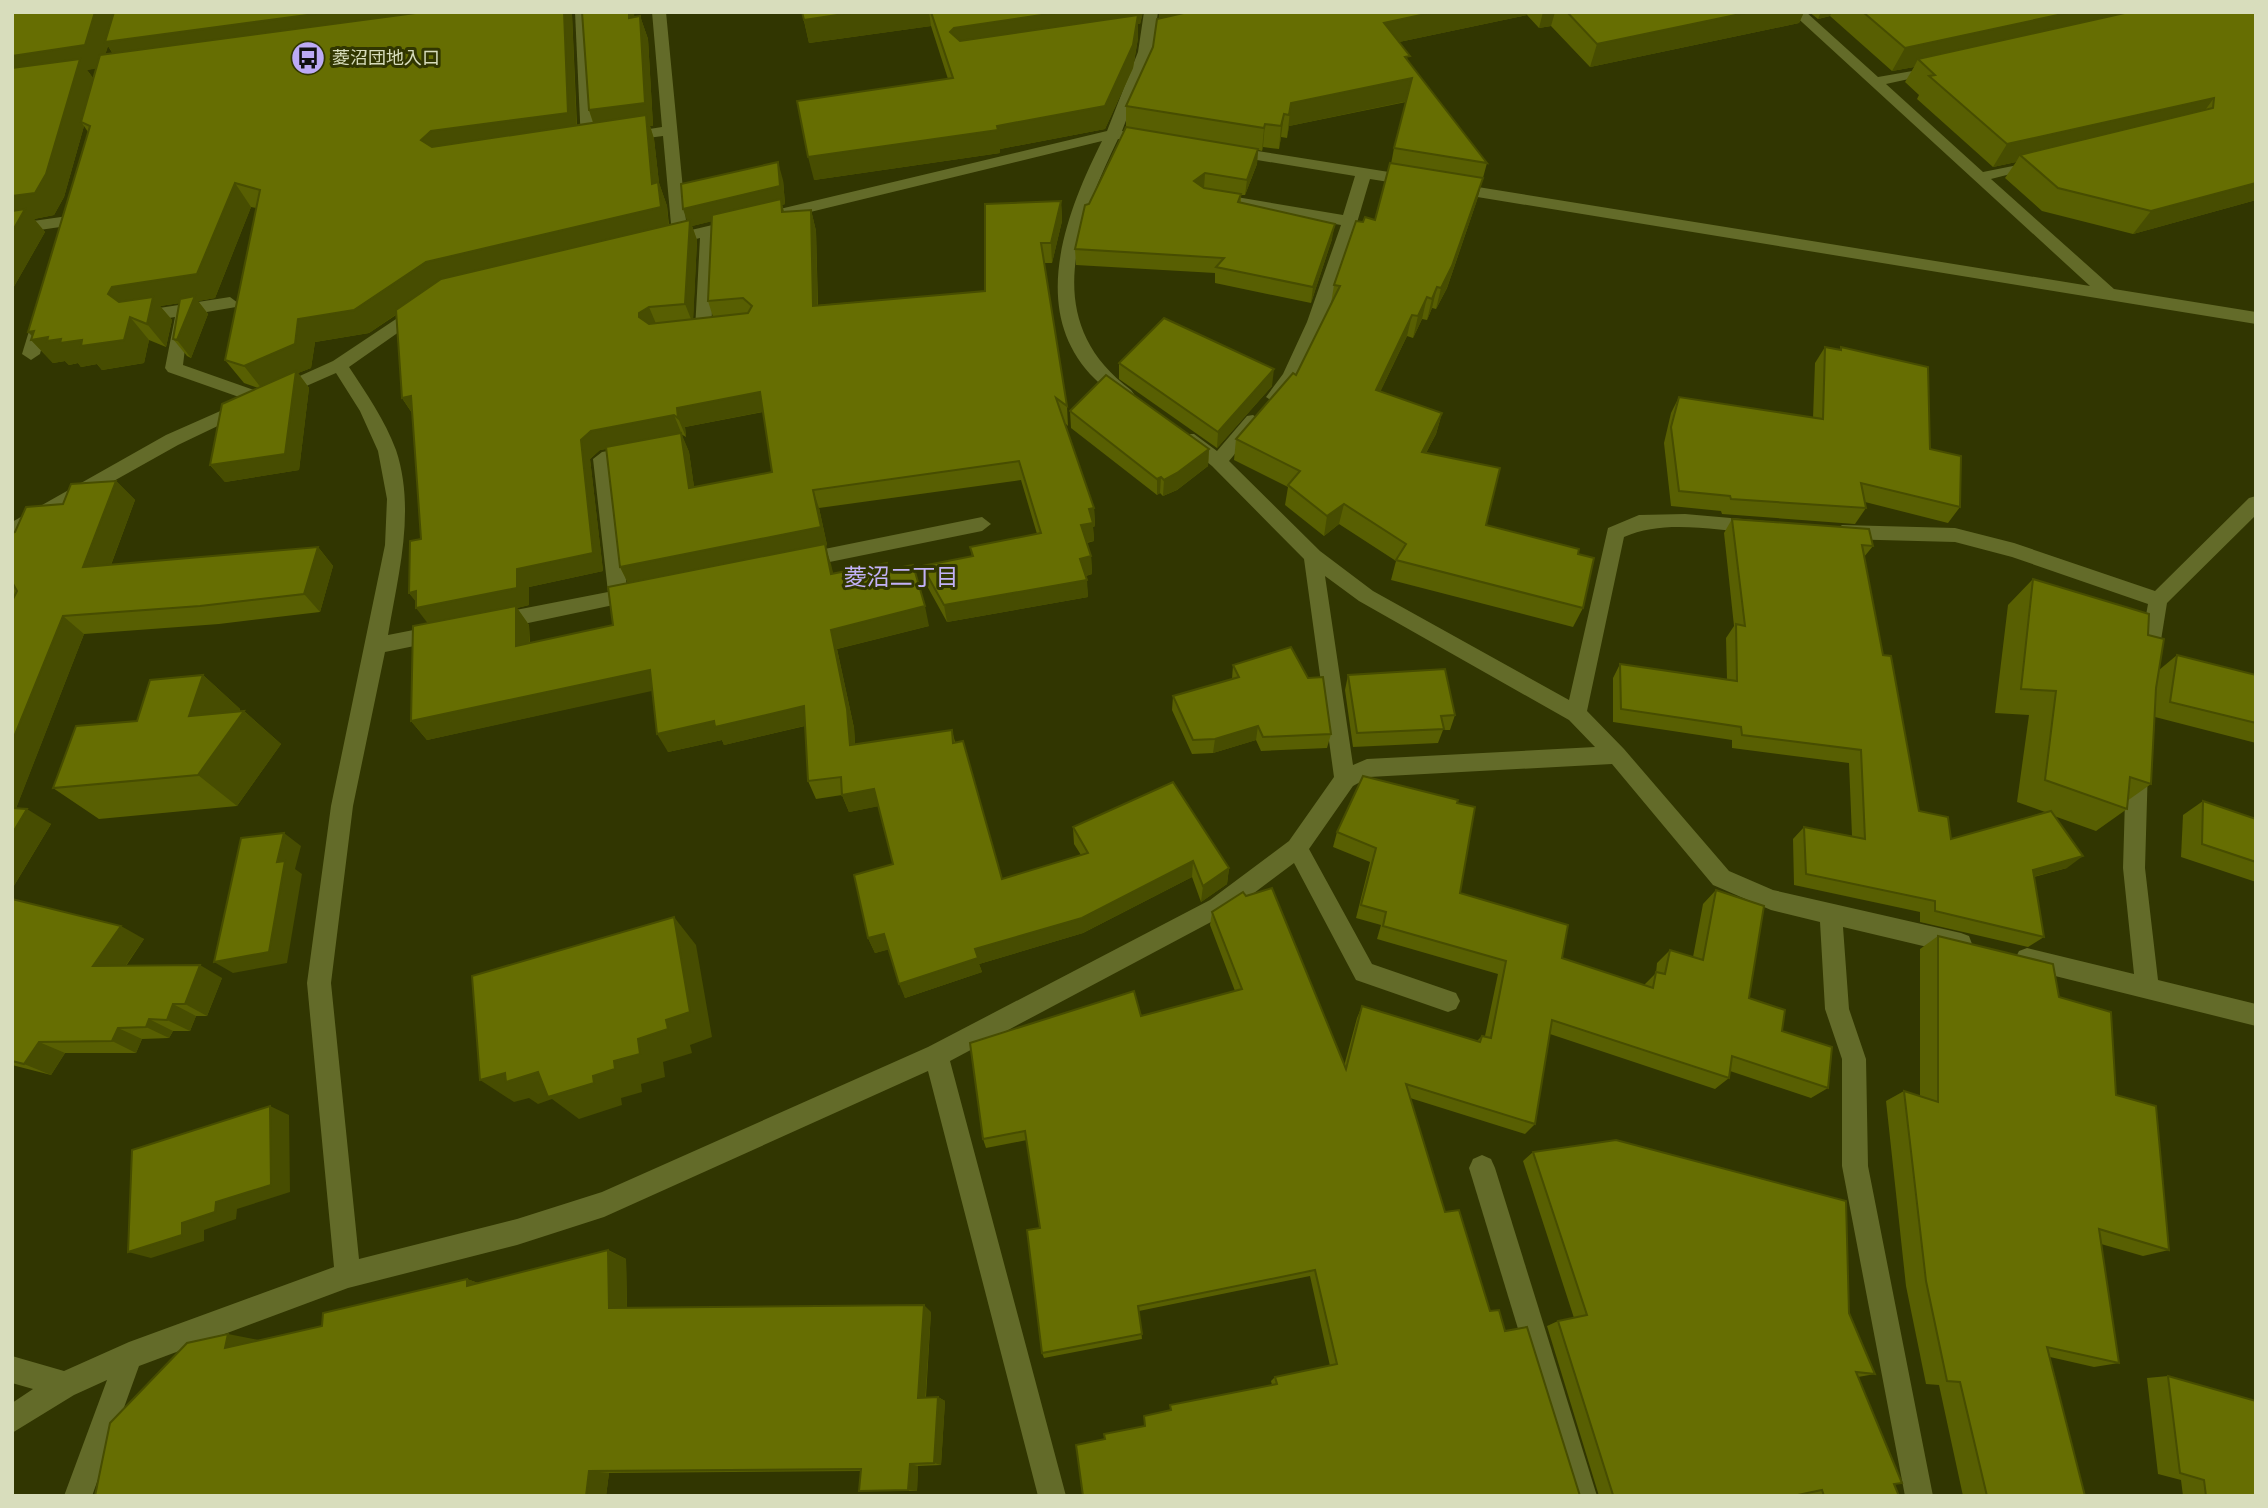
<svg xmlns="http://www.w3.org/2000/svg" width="2268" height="1508" viewBox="0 0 2268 1508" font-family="Rubik,'Noto Sans JP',sans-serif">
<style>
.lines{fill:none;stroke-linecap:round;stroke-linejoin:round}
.minor{fill:#636b29;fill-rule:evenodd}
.wall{fill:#585f02;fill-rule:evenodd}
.shaded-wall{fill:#474d01}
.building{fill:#666e02;stroke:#474d01;stroke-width:2}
.labels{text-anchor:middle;stroke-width:6;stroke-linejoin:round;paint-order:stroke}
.far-poi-label{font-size:18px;fill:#d8ddbc;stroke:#313601;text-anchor:start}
.neighbourhood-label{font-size:23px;fill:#c3b2f8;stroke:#313601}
</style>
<rect width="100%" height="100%" fill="#313601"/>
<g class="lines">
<g class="minor">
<polygon points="575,12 589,12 595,142 588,147 581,142"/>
<path d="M652 12H666L687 231 1107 131 1138 52 1144 12H1158L1152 52 1122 131 1148 134 1155 139 1148 144 1118 139C1077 224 1039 322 1131 390L1134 394 1131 398C1117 402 1104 388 1095 379 1027 312 1066 213 1102 141L716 235 711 330 709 334H697L695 330 700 238 668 246 660 241 672 235 663 136 624 141 617 137 624 133 662 127Z"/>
<polygon points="1791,12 1806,12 1878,77 1941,66 1941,72 1886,84 1983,172 2042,160 2042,166 1991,179 2114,289 2256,312 2256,324 1453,193 1445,188 1453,183 2090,286"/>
<path d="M1232 147 1414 176 1422 181 1414 186 1370 179C1358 218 1311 393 1275 403L1266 397 1283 374 1307 322 1341 225 1213 203 1205 198 1213 193 1343 215 1355 176 1227 155V149Z"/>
<polygon points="68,216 76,221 74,225 12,234 12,224"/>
<polygon points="230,297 238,303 236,307 189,315 183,365 268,395 271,399 268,403 256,403 168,372 165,368 175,317 140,323 132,317 140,311"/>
<path d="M420 303 426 305V313L349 367C366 393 385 420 396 450 416 510 398 575 388 635L439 625 446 627 449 633 446 639 439 641 385 652 353 806 331 983 359 1259 517 1219 602 1192 928 1047 1210 900 1289 841 1334 777 1304 559 1212 466 1179 439 1182 434H1194L1217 451 1247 416 1253 415 1262 421 1229 461 1320 551 1373 591 1569 700 1608 528 1639 515 1685 514 1765 521 1767 526 1758 533C1715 530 1663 519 1624 537L1587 711 1624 749 1729 871 1773 890 1961 933 1969 936 1972 944 1969 952 1961 955 1843 927 1849 1009 1866 1059 1868 1166 1933 1496H1905L1842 1166V1059L1825 1009 1820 922 1771 910 1713 885 1612 764 1369 777 1353 786 1309 849 1372 964 1456 993 1460 1001 1456 1009 1448 1012 1356 980 1294 863 1226 914 950 1061 1066 1496H1038L928 1071 604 1217 517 1245 348 1288 139 1366 92 1496H64L107 1380 74 1395 12 1433V1403L33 1389 12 1383V1356L64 1371 129 1342 334 1267 307 983 331 806 385 545 387 499 378 451 360 411 336 373 279 398 270 392 273 388 333 361ZM1325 576 1359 601 1569 720 1595 747 1367 759 1353 765Z"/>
<polygon points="41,312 49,318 40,354 31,360 22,354 33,318"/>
<polygon points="243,401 249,403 252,407 249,411 178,445 12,538 12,522 166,435"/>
<polygon points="636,446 645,453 642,458 612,464 627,588 642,589 645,594 642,599 495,630 488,628 485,622 488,616 495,614 608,592 593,459 602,452"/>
<polygon points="2256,496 2256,515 2167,603 2157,665 2154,671 2140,671 2137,665 2148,604 2012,557 1955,542 1842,539 1833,532 1842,525 1955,528 2014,543 2155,591 2249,498"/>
<polygon points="982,517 991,524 982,531 800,568 790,561 800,554"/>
<polygon points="2137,757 2144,760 2148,766 2145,868 2158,980 2256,1004 2256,1026 2019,967 2015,959 2019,951 2027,948 2134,974 2123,868 2126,766 2130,760"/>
<polygon points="1482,1155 1491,1159 1495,1168 1597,1496 1569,1496 1469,1168 1473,1159"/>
</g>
</g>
<g class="wall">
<path d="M12 12 572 15 577 125 593 123 589 110 635 17 640 16 648 39 653 126H650L654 139 659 183 667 206 669 225 687 221 783 180 785 204 782 205 784 212 811 210 816 231 818 305 985 291 1061 201 1062 221 1052 263H1044L1067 406 1068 426 1065 423 1094 508 1095 526 1093 527 1094 541 1087 543 1091 556 1092 574 1086 576 1088 597 947 622 926 584 922 566 972 556 970 547 1037 534 1021 480 819 508 827 545 825 546 833 574 888 570 929 626 837 649 854 728 855 744 952 730 955 742 1002 879 1081 855 1074 844 1073 827 1229 868 1227 884 1201 902 1192 877 1083 933 979 964 982 972 905 998 889 949 875 953 868 938 893 864 878 806 849 812 842 795 816 799 808 781 805 726 724 745 722 740 668 752 652 690 427 740 411 721 428 623 416 601 409 593 421 539 412 413 402 398 396 315 369 333 315 342 311 368 298 373 309 388 299 470 225 482 210 465 258 388 244 383 225 360 256 208 251 207 215 298 198 301 208 314 191 358 187 356 173 339 180 303 160 306 172 320 166 347 149 340 144 363 102 370 97 364 81 367 78 363 69 365 65 361 53 363 31 340 88 132 84 126 64 197 54 215 34 219 45 232 12 290ZM108 46 113 54 105 55ZM96 68 93 78 87 70ZM712 221 708 301 713 317 693 319 697 240 692 226ZM763 412 772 472 694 487 689 452 681 434 686 437 685 427ZM606 449 620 567 628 583 613 625 530 643 529 625 517 608 529 605V587L603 571 590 459 600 450Z"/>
<polygon points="802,12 1143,12 1140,24 1138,24 1138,38 1133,68 1105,129 1000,149 1000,153 814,180 948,79 931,26 809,43"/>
<polygon points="1159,12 1804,12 1799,23 1590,67 1551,26 1539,28 1527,15 1399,42 1409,62 1487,163 1477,200 1447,288 1436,309 1432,308 1427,320 1422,319 1413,338 1407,336 1380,392 1442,413 1436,434 1426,453 1486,525 1578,554 1583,608 1573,627 1391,580 1396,561 1339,524 1324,536 1285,505 1288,487 1234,460 1236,439 1296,375 1331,304 1334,285 1363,222 1375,220 1391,164 1394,148 1406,102 1289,126 1287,138 1281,137 1279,149 1263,147 1262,151 1258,150 1257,164 1245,195 1241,195 1241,203 1332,239 1311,303 1215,283 1215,273 1076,265 1075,249 1089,204 1126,127 1126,106 1153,47 1159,19"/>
<polygon points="1809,12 2256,12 2256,200 2133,234 2042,211 2005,178 2016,162 1993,167 1917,99 1919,95 1905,82 1914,67 1892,71 1830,16 1818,19"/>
<polygon points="1825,347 1839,350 1841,347 1930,449 1960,507 1948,523 1865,502 1866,508 1855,524 1722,514 1721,511 1671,506 1664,443 1671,413 1679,397 1813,418 1815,363"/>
<polygon points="1119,363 1272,386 1217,448 1119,379"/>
<polygon points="1070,411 1209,449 1208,466 1177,490 1163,496 1160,493 1157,495 1071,428"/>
<polygon points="116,481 135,500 111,565 318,547 333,566 320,612 219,624 84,634 16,808 51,824 12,889 12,533 15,532"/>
<polygon points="1732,519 1873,546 1864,557 1883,655 1919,811 1951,839 2045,812 2017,802 2029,715 1995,713 2008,605 2033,579 2148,635 2159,670 2177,655 2256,675 2256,743 2155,717 2151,784 2127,801 2127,809 2096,831 2054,816 2067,868 2034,877 2044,937 2028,947 1920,922 1920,912 1794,885 1793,839 1804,827 1852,836 1849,763 1732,748 1732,740 1613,722 1613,678 1620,664 1727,680 1726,638 1734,626 1724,533"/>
<polygon points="1233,665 1331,734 1327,748 1261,751 1256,740 1213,753 1192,754 1172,710 1173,696 1232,679"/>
<polygon points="203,675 240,709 240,711 244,711 281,744 237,806 99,819 53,788 137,721"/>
<polygon points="1348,675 1455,715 1450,730 1443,730 1438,743 1353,747 1345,690"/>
<polygon points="1363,776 1460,893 1562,958 1644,985 1656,973 1657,963 1670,950 1693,957 1703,904 1716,890 1749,998 1782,1031 1828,1088 1811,1098 1730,1071 1729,1078 1715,1089 1550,1034 1535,1124 1525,1134 1410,1098 1445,1212 1490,1311 1505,1331 1580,1496 1083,1496 1105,1439 1144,1426 1144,1416 1170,1410 1170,1405 1272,1385 1271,1381 1275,1377 1330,1366 1310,1276 1139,1311 1142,1339 1044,1358 1042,1353 1040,1228 1027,1140 986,1148 983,1139 1235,991 1210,925 1212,912 1344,1066 1357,1018 1362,1006 1477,1041 1482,1036 1485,1036 1498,974 1377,939 1381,925 1356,918 1370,862 1333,847 1337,832"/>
<polygon points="2203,801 2256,819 2256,882 2181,857 2183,815"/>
<polygon points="12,899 144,939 126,966 222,978 207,1016 196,1016 190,1031 173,1031 169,1038 142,1039 136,1053 65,1053 51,1075 12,1065"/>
<polygon points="1938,936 2059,997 2116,1095 2169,1250 2143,1256 2101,1244 2119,1363 2094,1367 2050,1357 2085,1496 1963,1496 1939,1385 1926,1384 1906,1286 1886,1101 1904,1091 1920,1096 1920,949"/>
<polygon points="1533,1152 1849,1313 1875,1374 1858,1377 1899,1496 1804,1496 1803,1494 1793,1496 1599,1496 1547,1326 1558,1321 1574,1318 1523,1161"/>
<polygon points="608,1250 626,1259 627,1308 931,1312 926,1397 938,1397 945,1401 941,1465 918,1466 917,1491 859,1491 861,1471 609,1473 606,1496 259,1340 322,1326 467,1279 478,1283"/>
<polygon points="2168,1376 2256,1496 2183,1496 2181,1480 2158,1474 2147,1378"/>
</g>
<g class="shaded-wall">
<polygon points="95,12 511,12 121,65 108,46 101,68 87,70 96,82 81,122 84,126 64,197 54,215 34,219 45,232 12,290 12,56"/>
<polygon points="564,12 572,12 572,15 577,137 444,155 421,140"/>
<polygon points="629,12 634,12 637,41 629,18"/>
<polygon points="857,12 929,12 931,26 809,43 804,20"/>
<polygon points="1062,12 1143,12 1140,24 1138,24 1138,38 1133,68 1105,129 1000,149 1000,153 814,180 808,157 997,130 957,51 950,32 954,28"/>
<polygon points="1159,12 1245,12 1159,29"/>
<polygon points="1435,12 1528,12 1527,15 1380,46 1384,23"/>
<polygon points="1543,12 1555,12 1551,26 1539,28"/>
<polygon points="1750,12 1804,12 1799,23 1590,67 1597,44"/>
<polygon points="1821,12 1832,12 1830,16 1818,19"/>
<polygon points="2072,12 2164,12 1918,59 1914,67 1892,71 1905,48"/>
<polygon points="640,16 648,39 653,126 650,126 654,139 659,183 667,206 669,231 439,285 369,333 315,342 311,368 298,373 309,388 299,470 225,482 210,465 262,389 244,366 298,319 597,133 589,110"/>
<polygon points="1412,78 1408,101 1289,126 1287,138 1291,103"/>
<polygon points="2214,98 2197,121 2020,155 2016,162 1993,167 2007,144"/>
<polygon points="1284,114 1281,137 1279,149 1281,126"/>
<polygon points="1265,124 1263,147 1262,151 1264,128"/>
<polygon points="1258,149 1257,164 1245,195 1247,180"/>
<polygon points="778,162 783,180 785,204 782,205 786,219 782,212 781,205 692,226 697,240 693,324 685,304 689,227 683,209"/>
<polygon points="1205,173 1204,188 1194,181"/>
<polygon points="1483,178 1477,200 1447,288 1436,309 1441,288"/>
<polygon points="235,183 251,207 215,298 198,301 208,314 191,358 177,340 193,301 160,306 172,320 166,347 147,324 108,294 112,287"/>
<polygon points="2256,183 2256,200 2133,234 2151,211"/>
<polygon points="1061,201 1062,221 1052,263 1051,243"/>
<polygon points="811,210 816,231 818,325 813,306"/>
<polygon points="1335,224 1332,239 1311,303 1313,287"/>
<polygon points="1437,287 1432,308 1427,320 1432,299"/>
<polygon points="1427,297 1422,319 1413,338 1418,316"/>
<polygon points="649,307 657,326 647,333 639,317 639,313"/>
<polygon points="1412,315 1407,336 1371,411 1376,390"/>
<polygon points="130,317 149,340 144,363 102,370 97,364 81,367 78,363 69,365 65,361 53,363 31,340 35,339 28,332 34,331 48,337 61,339"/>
<polygon points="1274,369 1272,386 1217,448 1218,432"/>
<polygon points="760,392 766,411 685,427 686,437 678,418 677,408"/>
<polygon points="411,396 415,417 402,398"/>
<polygon points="1442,413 1436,434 1416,472 1422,452"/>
<polygon points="674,415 689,452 697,507 689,488 681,435 600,450 590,459 603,571 529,587 529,605 517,608 529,625 530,665 429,625 416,608 420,607 409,593 517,569 581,440 591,431"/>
<polygon points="1209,449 1208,466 1177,490 1163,496 1164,480"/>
<polygon points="1161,477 1160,493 1157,495 1157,479"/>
<polygon points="116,481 135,500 103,586 83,567"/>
<polygon points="813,490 819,508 827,545 825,546 831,564 838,594 629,585 620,567"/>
<polygon points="1344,504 1339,524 1324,536 1327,516"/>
<polygon points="1094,508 1095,526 1093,527 1094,541 1082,543 1081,525 1089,509"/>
<polygon points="318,547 333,566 320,612 304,594"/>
<polygon points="1091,556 1092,574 1081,577 1080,559"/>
<polygon points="1087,580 1088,597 947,622 944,605"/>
<polygon points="925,606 929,626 837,649 854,728 856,763 850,745 831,630"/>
<polygon points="63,616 84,634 12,819 12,742"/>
<polygon points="650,670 661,689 427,740 411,721"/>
<polygon points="203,675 240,709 237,720 244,711 281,744 237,806 198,775 189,716"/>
<polygon points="804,706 812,724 724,745 722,740 668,752 657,734 714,721"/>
<polygon points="1258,726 1256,740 1213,753 1215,739"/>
<polygon points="874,789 880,806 849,812 842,795"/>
<polygon points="27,809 51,824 12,889 12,834"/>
<polygon points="284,833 301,846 295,869 302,874 287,963 233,973 214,962 277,862"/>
<polygon points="2083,856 2067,868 2017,881 2033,870"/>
<polygon points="1193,861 1192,877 1083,933 979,964 982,972 905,998 899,984 975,949"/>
<polygon points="1229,868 1227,884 1201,902 1203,886"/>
<polygon points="674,917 696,945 712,1037 690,1045 692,1053 663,1062 665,1077 641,1084 642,1092 621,1098 622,1105 579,1119 552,1099 538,1104 529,1098 514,1102 480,1080 505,1073 538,1072 593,1076 614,1061 638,1039 666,1020"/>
<polygon points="121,926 144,939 117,978 93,966"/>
<polygon points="884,934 891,949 875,953 868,938"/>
<polygon points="200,965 222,978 207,1016 185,1004"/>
<polygon points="173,1004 196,1016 190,1031 167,1020"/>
<polygon points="149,1019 173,1031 169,1038 146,1027"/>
<polygon points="118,1028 142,1039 136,1053 112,1041"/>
<polygon points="39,1042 65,1053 51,1075 24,1064"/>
<polygon points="270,1106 289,1115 290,1192 237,1209 236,1219 204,1230 204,1241 151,1258 128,1252 216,1202"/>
<polygon points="608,1250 626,1259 627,1315 609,1308"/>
<polygon points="467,1279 489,1287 467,1286"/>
<polygon points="924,1305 931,1312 925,1402 918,1398"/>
<polygon points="228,1334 259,1340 225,1348"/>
<polygon points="938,1397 945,1401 941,1465 934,1463"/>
<polygon points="910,1464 918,1466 917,1491 908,1490"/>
<polygon points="589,1471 609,1473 606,1496 586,1496"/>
</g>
<g class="building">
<polygon points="12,12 95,12 85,45 12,56"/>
<polygon points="114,12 330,12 105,42"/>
<polygon points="423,12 564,12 568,113 431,131 421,140 432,147 646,115 652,184 658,182 661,207 426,262 354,310 298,319 295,344 244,366 225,360 260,190 235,183 197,274 112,287 108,294 119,302 153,297 147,324 130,317 124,340 81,346 82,340 60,343 61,339 47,341 48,337 31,340 34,331 28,332 90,126 81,122 100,55"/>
<polygon points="582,12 629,12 629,18 640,16 645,103 589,110"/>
<polygon points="802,12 857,12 804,20"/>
<polygon points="931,12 1062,12 954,28 950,32 960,41 1138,15 1133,45 1105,106 997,126 998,130 808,157 797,101 953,78"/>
<polygon points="1188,12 1435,12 1384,23 1410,56 1405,57 1487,163 1394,148 1412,78 1291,103 1289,115 1284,114 1281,126 1265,124 1264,128 1126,106 1153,47 1157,19"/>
<polygon points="1567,12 1750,12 1597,44"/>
<polygon points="1863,12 2072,12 1905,48"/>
<polygon points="2129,12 2256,12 2256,183 2151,211 2058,188 2020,155 2213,108 2214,98 2007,144 1929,76 1935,75 1918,59"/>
<polygon points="80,59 46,174 35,193 12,196 12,68"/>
<polygon points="1126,127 1258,149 1247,180 1205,173 1194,181 1204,188 1241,194 1238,202 1335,224 1313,287 1216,267 1224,258 1075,249 1085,205 1089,204"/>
<polygon points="778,162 780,186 683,209 681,184"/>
<polygon points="1390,163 1483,178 1452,266 1441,288 1437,287 1432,299 1427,297 1418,316 1412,315 1376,390 1442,413 1422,452 1500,468 1486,525 1579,549 1578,554 1594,558 1583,608 1396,560 1406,544 1344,504 1327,516 1288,485 1300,471 1236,439 1293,373 1296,375 1340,286 1334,285 1356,221 1363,222 1365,217 1375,220"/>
<polygon points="781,199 782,212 811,210 813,306 985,291 985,204 1061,201 1051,243 1041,243 1067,406 1056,398 1094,508 1089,509 1093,523 1081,525 1091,556 1080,559 1087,580 944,605 922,566 973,556 970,547 1041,533 1019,461 813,490 821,527 620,567 606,447 681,433 689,488 772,472 760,392 677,408 678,418 674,415 591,431 581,440 593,553 517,569 517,588 416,608 416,591 409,593 410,541 421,539 411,396 402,398 396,310 441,279 690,220 685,304 649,307 639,313 639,317 649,324 748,313 752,306 743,298 708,301 712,215"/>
<polygon points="25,209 12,232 12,211"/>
<polygon points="195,296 177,340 173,339 180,299"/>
<polygon points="1164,318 1274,369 1218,432 1119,363"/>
<polygon points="1825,347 1841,350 1841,347 1928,367 1930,449 1961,456 1960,507 1861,483 1866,508 1731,499 1730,496 1679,491 1671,427 1679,397 1823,419"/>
<polygon points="296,371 285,454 210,465 222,404"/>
<polygon points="1106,375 1209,449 1177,473 1164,480 1161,477 1157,479 1070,411"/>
<polygon points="116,481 83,567 318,547 304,594 200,606 63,616 12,742 12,601 17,591 12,582 12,533 15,532 26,507 63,504 71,484"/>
<polygon points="1732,519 1869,529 1873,546 1862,545 1883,655 1891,656 1919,811 1948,817 1951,839 2051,811 2083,856 2033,870 2044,937 1935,911 1935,901 1806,874 1804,827 1865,839 1861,750 1742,735 1741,727 1621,709 1620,664 1737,681 1736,624 1745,626"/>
<polygon points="825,544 831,574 887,563 888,570 913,565 925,606 831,630 847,709 850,745 952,730 953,743 963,741 1002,879 1088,853 1073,827 1173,782 1229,868 1203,886 1193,861 1082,918 975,949 978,958 899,984 884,934 868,938 854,875 893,864 874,789 842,795 841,777 808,781 804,706 715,727 714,721 657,734 650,670 411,721 413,626 516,606 516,646 613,625 608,587"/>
<polygon points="2033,579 2149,614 2148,635 2164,639 2156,688 2151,784 2130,777 2127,809 2045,780 2056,691 2021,689"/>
<polygon points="1291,647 1308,678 1323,677 1331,734 1263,737 1258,726 1215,739 1193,740 1173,696 1239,677 1233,665"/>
<polygon points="2177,655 2256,675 2256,723 2170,702"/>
<polygon points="1445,669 1455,715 1441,716 1444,729 1357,733 1348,675"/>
<polygon points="203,675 189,716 244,711 198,775 53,788 76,726 137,721 150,680"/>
<polygon points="1363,776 1458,800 1457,803 1475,807 1460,893 1568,925 1562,958 1653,988 1656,972 1665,974 1670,950 1703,960 1716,890 1764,906 1749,998 1785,1010 1782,1031 1832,1047 1828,1088 1732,1056 1729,1078 1552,1020 1535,1124 1406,1084 1445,1212 1459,1210 1490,1311 1499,1310 1505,1331 1527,1327 1580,1496 1330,1496 1329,1495 1325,1496 1083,1496 1076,1445 1105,1439 1104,1434 1145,1426 1144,1416 1171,1410 1170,1405 1277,1384 1275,1377 1337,1364 1315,1270 1138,1306 1142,1334 1042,1353 1027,1230 1040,1228 1025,1131 983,1139 970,1043 1134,991 1141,1016 1242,989 1212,912 1243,892 1246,896 1272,888 1346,1069 1362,1006 1480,1042 1482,1036 1491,1038 1506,961 1383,926 1386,912 1361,905 1376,848 1337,832"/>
<polygon points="2203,801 2256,819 2256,862 2202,844"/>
<polygon points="12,808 27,809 12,834"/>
<polygon points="284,833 277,862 285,861 269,952 214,962 241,838"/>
<polygon points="12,899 121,926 93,966 200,965 185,1004 173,1004 167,1020 149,1019 146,1027 118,1028 112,1041 39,1042 24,1064 12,1061"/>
<polygon points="674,917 690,1012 666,1020 668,1029 638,1039 640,1054 614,1061 615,1069 593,1076 594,1083 548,1097 538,1072 506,1082 505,1073 480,1080 472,976"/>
<polygon points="1938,936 2053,964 2059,997 2111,1012 2116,1095 2156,1106 2169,1250 2099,1229 2119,1363 2047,1347 2085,1496 1987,1496 1960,1382 1947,1381 1926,1281 1904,1091 1938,1102"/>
<polygon points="270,1106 271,1185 216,1202 215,1212 182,1223 182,1235 128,1252 132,1150"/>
<polygon points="1616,1140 1846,1201 1849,1313 1875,1374 1856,1372 1902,1483 1894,1484 1899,1496 1824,1496 1822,1490 1793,1496 1612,1496 1613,1495 1558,1321 1587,1315 1533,1152"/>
<polygon points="608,1250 609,1308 924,1305 918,1398 938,1397 934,1463 910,1464 908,1490 859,1491 861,1469 589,1471 586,1496 95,1496 110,1423 187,1343 228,1334 225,1348 322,1326 323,1313 467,1279 467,1286"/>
<polygon points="2168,1376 2256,1401 2256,1496 2206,1496 2204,1480 2180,1473"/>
</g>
<defs>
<g id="bus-disc" transform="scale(1.75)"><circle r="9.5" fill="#bcaaf5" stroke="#313601"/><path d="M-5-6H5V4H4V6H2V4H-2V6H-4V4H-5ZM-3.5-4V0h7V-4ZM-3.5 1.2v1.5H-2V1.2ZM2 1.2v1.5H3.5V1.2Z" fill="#111"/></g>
</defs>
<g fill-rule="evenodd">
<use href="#bus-disc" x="308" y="58"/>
</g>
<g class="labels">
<g class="far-poi-label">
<text x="332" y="64">菱沼団地入口</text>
</g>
<g class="neighbourhood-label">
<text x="901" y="585">菱沼二丁目</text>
</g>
</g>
<rect width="2268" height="1508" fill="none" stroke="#d8ddbc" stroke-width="28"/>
</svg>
